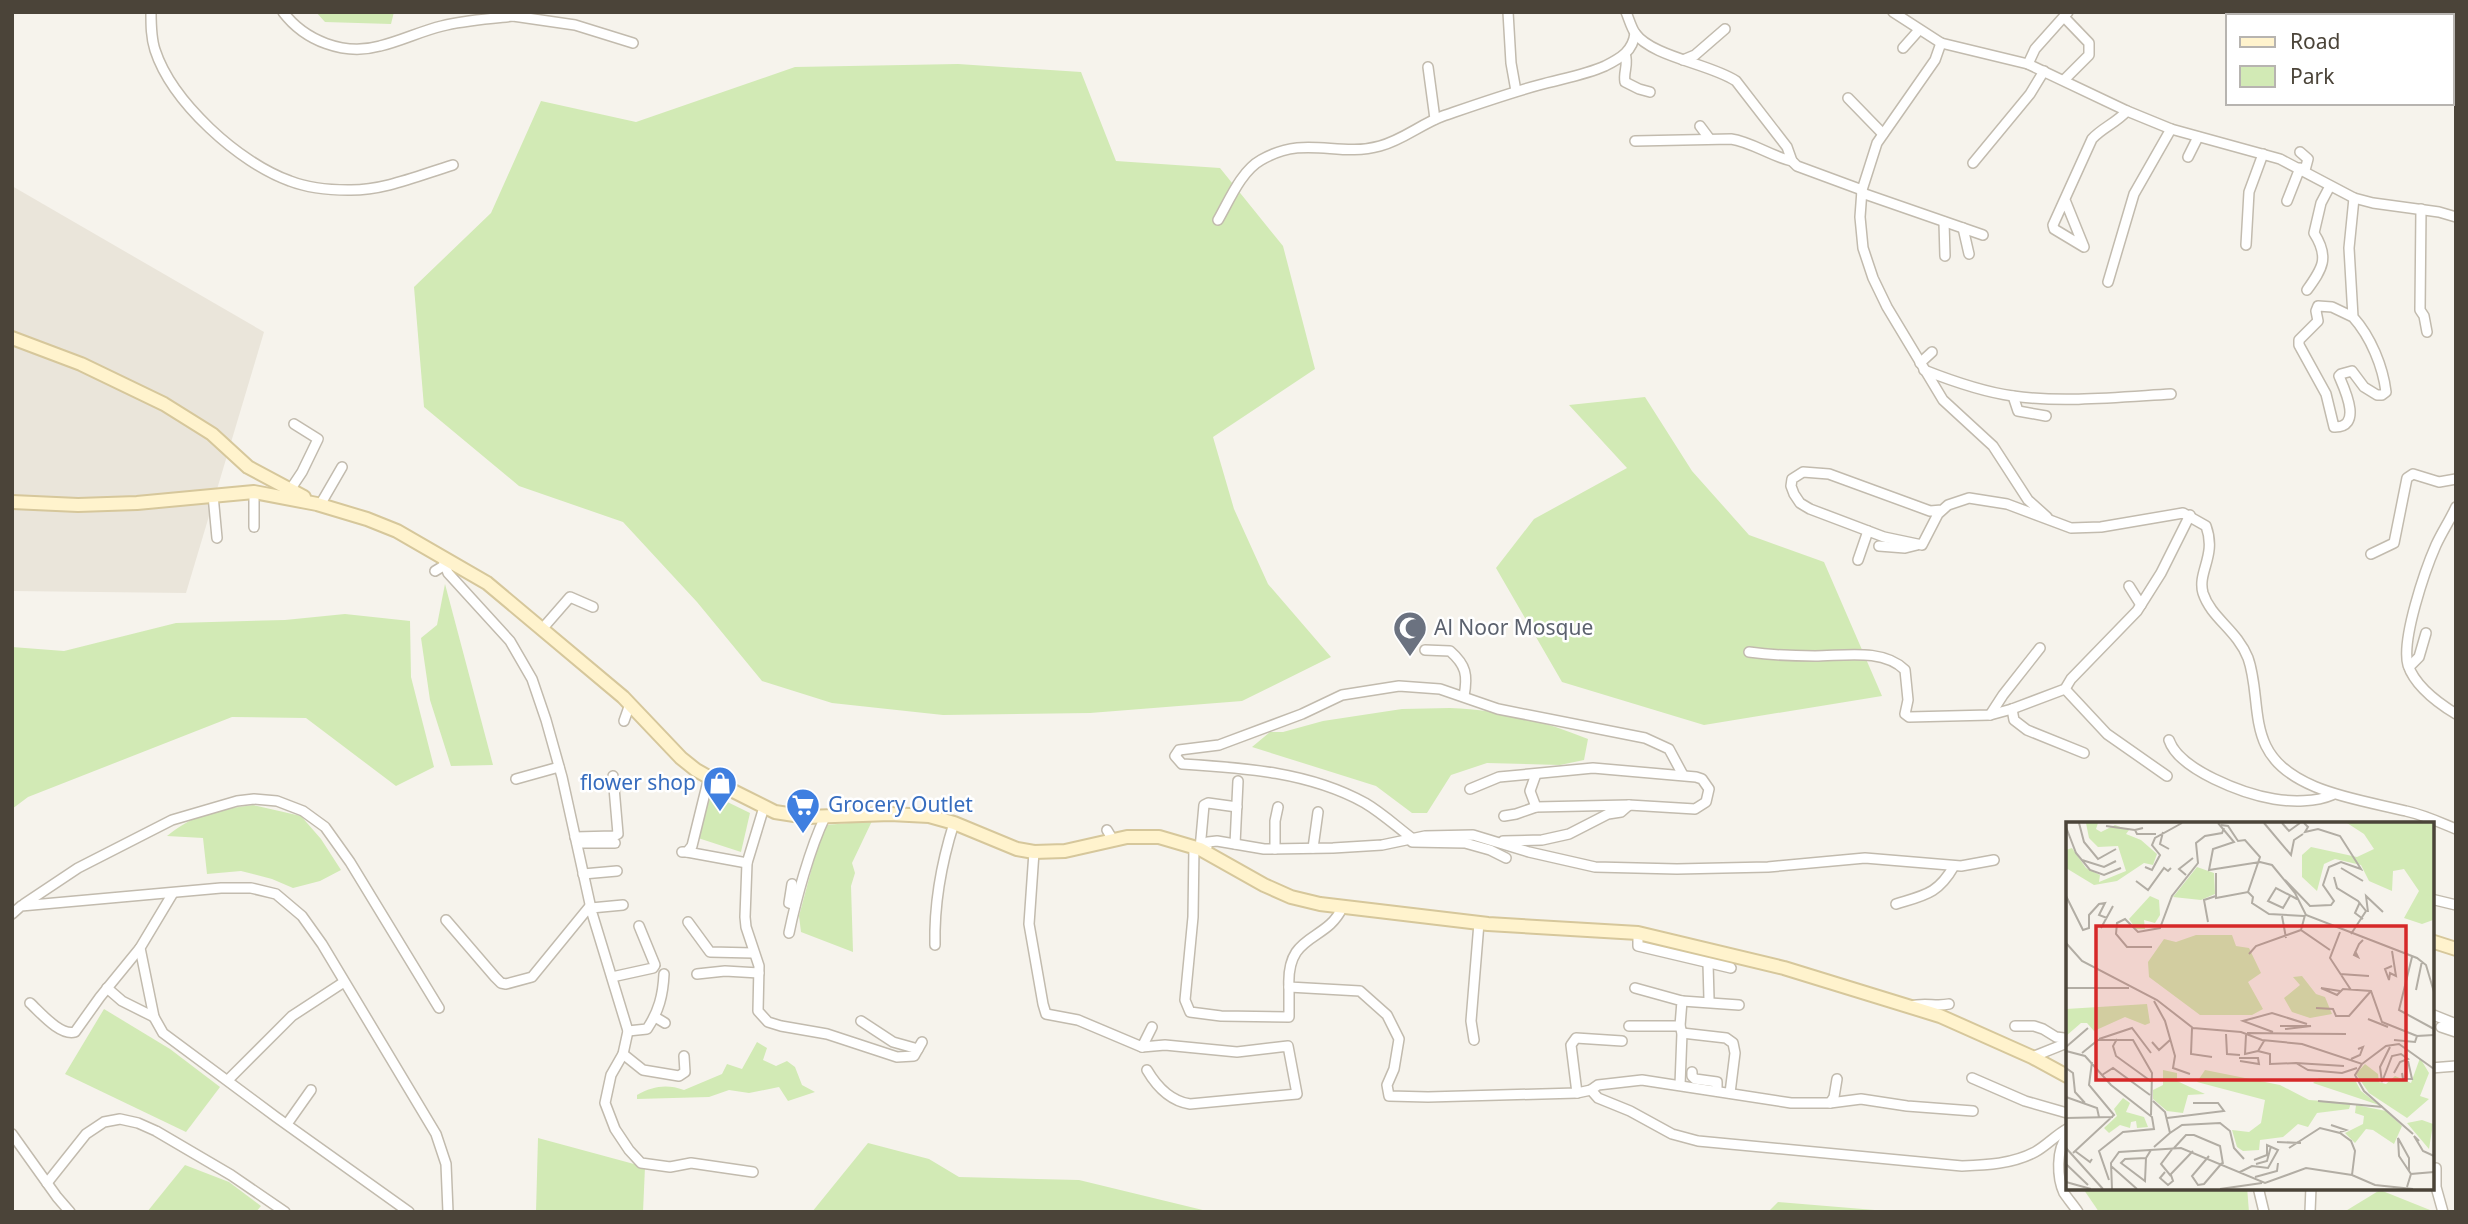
<svg xmlns="http://www.w3.org/2000/svg" width="2468" height="1224" viewBox="0 0 2468 1224" font-family="'Noto Sans',sans-serif">
<style>
.residential{fill:#eae5da}
.green{fill:#d2eab5}
.lines{fill:none;stroke-linecap:round;stroke-linejoin:round}
.minor-casing{stroke:#c2bbae;stroke-width:12}
.secondary-casing{stroke:#d6c79b;stroke-width:16}
.minor{stroke:#fff;stroke-width:9}
.secondary{stroke:#fff3cd;stroke-width:12}
.labels{text-anchor:middle;stroke-width:5;stroke-linejoin:round;paint-order:stroke}
.worship-label{font-size:21px;fill:#5b616d;stroke:#fff;text-anchor:start}
.shop-label{font-size:21px;fill:#366cbe;stroke:#fff;text-anchor:end}
.inset-road{fill:none;stroke:#b2ada4;stroke-width:2}
.view{fill:#d62828;fill-opacity:0.15;stroke:#d62828;stroke-width:3.5}
.inset-edge{fill:none;stroke:#4b4439;stroke-width:3.5}
</style>
<rect width="100%" height="100%" fill="#f6f3ec"/>
<polygon class="residential" points="12,186 264,332 186,593 12,591"/>
<g class="green">
<polygon points="316,12 394,12 391,24 325,22"/>
<polygon points="958,64 1081,72 1116,161 1220,168 1283,246 1315,369 1213,437 1234,509 1268,584 1331,657 1242,701 1090,713 943,715 832,703 762,681 697,602 623,522 519,486 424,407 414,287 491,213 541,101 636,122 795,67"/>
<polygon points="1645,397 1692,471 1749,535 1824,562 1882,696 1704,725 1562,682 1496,568 1534,519 1627,468 1569,405"/>
<polygon points="445,584 493,765 451,766 430,700 421,638 437,625"/>
<polygon points="345,614 410,621 411,677 434,767 396,786 306,718 232,717 28,797 12,809 12,647 64,651 176,623 285,620"/>
<path d="M1450 708C1500 710 1541 720 1588 739L1584 760 1560 765 1487 763 1451 775 1427 813H1412L1376 786 1252 747 1270 732H1283L1323 721 1402 709Z"/>
<polygon points="711,794 750,813 741,852 698,838"/>
<path d="M253 805 301 816 321 839 341 870 320 881 293 888 272 879 241 871 207 874 203 838 167 836C197 812 217 810 253 805Z"/>
<polygon points="872,821 852,863 855,873 851,886 853,952 801,932 799,916 821,834 826,825"/>
<polygon points="104,1009 170,1049 220,1087 186,1132 65,1074"/>
<path d="M757 1042 767 1048 763 1060 776 1066 787 1061 795 1067 802 1085 815 1092 788 1101 779 1087 749 1093 729 1090 709 1097 637 1099V1095C653 1086 667 1084 684 1090L722 1074 727 1064 742 1069Z"/>
<polygon points="538,1138 645,1167 643,1212 536,1212"/>
<polygon points="868,1143 929,1159 959,1177 1079,1180 1211,1212 812,1212"/>
<polygon points="185,1165 229,1182 261,1206 256,1212 147,1212"/>
<polygon points="2082,1187 2247,1187 2249,1212 2099,1212"/>
<polygon points="2380,1190 2435,1212 2344,1212"/>
<polygon points="1778,1202 1899,1212 1768,1212"/>
</g>
<g class="lines">
<g class="minor-casing">
<g id="minor">
<path d="M151 12C151 25 151 38 155 50 172 102 239 163 290 181 308 188 330 190 348 190 383 191 420 175 453 165"/>
<path d="M283 12C305 41 344 56 380 46 401 41 421 31 442 26 465 20 489 19 513 16L514 12"/>
<polyline points="1508,12 1511,63 1516,91"/>
<path d="M1626 12C1629 19 1631 27 1635 33 1652 57 1711 64 1736 81L1787 147 1792 161 1797 166 1862 190"/>
<polyline points="1893,12 1941,43 2028,64 2127,111 2171,129 2280,159 2354,198 2373,203 2439,212 2456,217"/>
<polyline points="513,16 575,25 633,43"/>
<polyline points="2064,17 2089,43 2089,55 2064,80"/>
<polyline points="1941,43 1935,60 1877,143 1862,190 1860,217 1863,248 1873,278 1887,307 1943,400 1993,446 2028,500 2047,517"/>
<polyline points="1903,48 1919,30"/>
<path d="M1625 54C1629 64 1623 72 1625 82L1639 89 1650 92"/>
<polyline points="1683,60 1695,55 1725,29"/>
<polyline points="2028,64 2035,49 2068,12"/>
<polyline points="1428,67 1435,119"/>
<polyline points="1848,98 1883,134"/>
<polyline points="1700,126 1709,138"/>
<path d="M1635 141 1731 139C1752 142 1770 156 1792 161"/>
<polyline points="2300,152 2308,159 2305,170"/>
<polyline points="2188,157 2198,137"/>
<polyline points="1973,163 2030,94 2044,71"/>
<polyline points="1862,193 1983,235"/>
<path d="M2065 200 2084 247 2054 229 2053 225 2092 139C2102 128 2116 123 2127 111"/>
<polyline points="2287,201 2300,168"/>
<polyline points="2421,209 2420,310 2424,316 2427,332"/>
<path d="M1218 220C1229 201 1241 171 1261 160 1306 134 1337 158 1380 146 1403 140 1421 124 1443 116 1475 105 1506 94 1539 85 1560 79 1585 75 1605 66 1621 58 1633 51 1635 33"/>
<polyline points="1944,222 1945,256"/>
<polyline points="1963,228 1969,254"/>
<polyline points="2246,245 2249,192 2263,154"/>
<polyline points="2108,282 2134,194 2171,129"/>
<path d="M2307 290C2322 269 2330 258 2314 233L2321 203 2330 186"/>
<path d="M2353 317 2332 307 2318 306 2316 311 2318 321 2299 340V345L2326 394 2334 427C2363 428 2345 390 2339 376L2341 374 2352 371 2364 387 2377 395H2382L2386 392C2383 367 2371 337 2353 317L2349 248 2354 198"/>
<polyline points="1920,363 1932,352"/>
<path d="M1924 370C1952 381 1983 392 2013 396 2062 403 2121 397 2171 394"/>
<polyline points="2013,396 2018,411 2046,416"/>
<polyline points="290,490 302,472 318,439 294,424"/>
<polyline points="213,495 217,538"/>
<polyline points="320,505 342,467"/>
<path d="M2456 507C2450 520 2442 532 2436 545 2425 570 2401 640 2408 665 2415 686 2438 703 2456 714"/>
<path d="M1942 510 1930 511 1829 474 1803 472 1792 479 1791 486 1794 494 1800 503 1810 509 1884 537 1922 545 1938 514 1948 505 1969 498 2007 504 2071 528 2101 527 2183 513 2206 526C2217 556 2197 572 2203 593 2211 618 2237 630 2248 658 2258 686 2253 719 2266 746 2288 792 2363 800 2406 811 2424 815 2439 822 2456 829"/>
<polyline points="254,527 254,492"/>
<polyline points="1879,546 1905,548 1917,545"/>
<polyline points="2371,554 2394,543 2407,478 2413,474 2439,482 2456,479"/>
<polyline points="442,557 448,573 510,641 532,679 546,720 562,777 592,913 628,1031 623,1054 611,1075 605,1103 615,1129 629,1150 641,1163 670,1167 691,1163 753,1172"/>
<polyline points="1858,560 1868,531"/>
<polyline points="435,571 445,565"/>
<polyline points="2129,586 2141,605"/>
<polyline points="543,628 570,597 593,607"/>
<path d="M1425 650 1450 651C1466 665 1468 675 1464 696"/>
<path d="M1749 652C1771 655 1793 656 1815 656 1843 656 1883 648 1905 670L1908 700 1905 714 1909 717 1990 715 2012 709 2065 689 2071 679 2137 611 2161 573 2190 515"/>
<polyline points="2409,667 2419,657 2426,633"/>
<polyline points="2065,689 2107,734 2167,776"/>
<polyline points="2012,709 2014,720 2027,730 2084,753"/>
<polyline points="1990,715 2003,695 2040,648"/>
<polyline points="624,721 630,704"/>
<path d="M2169 740C2179 770 2244 794 2274 799 2292 802 2316 802 2332 795"/>
<polyline points="516,779 559,767"/>
<polyline points="1470,789 1499,777 1593,768 1696,777 1702,779 1709,789 1706,802 1695,809 1629,805 1536,807 1516,814 1504,816"/>
<polyline points="764,807 747,863 745,917 746,927 759,966 758,1011 768,1022 781,1026 827,1034 897,1057 914,1056 922,1042"/>
<polyline points="1536,807 1530,791 1536,774"/>
<polyline points="1107,830 1113,840"/>
<polyline points="575,837 614,836 618,834 613,776"/>
<path d="M1413 839C1397 827 1382 813 1365 803 1309 772 1245 768 1182 764L1175 756 1179 750 1219 745 1302 714 1342 695 1399 686 1440 689 1498 709 1645 738 1669 749 1683 775"/>
<polyline points="1503,841 1542,840 1569,834 1608,814 1621,812 1629,805"/>
<polyline points="1412,842 1465,843 1490,850 1506,858"/>
<polyline points="577,843 615,843"/>
<polyline points="1235,844 1238,781"/>
<polyline points="1194,847 1193,917 1185,1000 1190,1012 1221,1016 1289,1017 1289,987"/>
<polyline points="1313,848 1318,812"/>
<polyline points="1200,849 1204,805 1208,803 1237,807"/>
<polyline points="1275,849 1275,821 1278,807"/>
<polyline points="1206,851 1208,842 1217,841 1264,849 1333,848 1382,845 1425,836 1473,835 1529,852 1595,867 1677,869 1768,867 1865,858 1961,866 1994,860"/>
<polyline points="682,852 687,852 692,846 709,777"/>
<polyline points="687,852 747,863"/>
<polyline points="1034,852 1029,924 1043,1004 1046,1014 1078,1020 1142,1047 1152,1027"/>
<polyline points="583,874 617,871"/>
<polyline points="792,884 789,903 795,905"/>
<polyline points="173,893 140,948 154,1017 163,1033 276,1117 409,1212"/>
<polyline points="2431,899 2456,905"/>
<polyline points="24,904 78,868 172,820 237,801 254,799 277,801 303,811 325,827 350,862 439,1008"/>
<path d="M1896 904C1925 895 1938 894 1954 866"/>
<polyline points="591,908 623,905"/>
<path d="M1342 908C1326 943 1286 932 1289 987L1360 991 1387 1015 1399 1039 1394 1069 1387 1085 1389 1096 1428 1097 1577 1093 1591 1090"/>
<polyline points="12,914 21,906 221,888 251,888 276,894 302,916 322,944 436,1134 446,1164 448,1212"/>
<polyline points="446,920 495,977 501,983 506,984 532,977 590,906"/>
<polyline points="688,922 710,952 753,953"/>
<path d="M789 933C796 899 810 848 825 817"/>
<polyline points="1638,933 1638,946 1731,968"/>
<path d="M935 945C934 904 942 861 954 823"/>
<polyline points="1708,963 1709,999"/>
<polyline points="697,974 725,971 759,973"/>
<polyline points="612,977 653,968 655,965 639,926"/>
<polyline points="107,988 122,1001 154,1017"/>
<polyline points="1635,988 1682,1001 1680,1026"/>
<polyline points="1682,1001 1739,1005"/>
<path d="M30 1003C41 1013 60 1036 75 1032L100 997 140 948"/>
<path d="M1911 1006C1925 1002 1936 1007 1949 1004"/>
<polyline points="2431,1014 2456,1024"/>
<polyline points="655,1017 665,1023"/>
<polyline points="861,1021 893,1042 918,1049"/>
<polyline points="1629,1026 1680,1026 1682,1033 1680,1085"/>
<polyline points="2015,1026 2034,1026 2043,1029 2056,1037 2064,1038 2066,1044"/>
<polyline points="2441,1027 2456,1032"/>
<path d="M628 1031 647 1029C659 1011 663 995 664 974"/>
<polyline points="1682,1033 1726,1038 1733,1043 1735,1053 1730,1093"/>
<polyline points="1474,1040 1471,1021 1479,923"/>
<path d="M1142 1047 1165 1045 1237 1052 1288 1046 1297 1094 1190 1104C1170 1101 1157 1087 1147 1070"/>
<polyline points="623,1054 643,1070 679,1076 685,1072 684,1056"/>
<polyline points="2032,1057 2067,1043"/>
<polyline points="2431,1068 2456,1066"/>
<polyline points="1692,1072 1692,1076 1695,1079 1717,1082 1717,1091"/>
<polyline points="1972,1078 2025,1101 2067,1113"/>
<polyline points="228,1080 292,1016 344,982"/>
<polyline points="1577,1093 1571,1045 1576,1038 1622,1041"/>
<polyline points="1830,1103 1834,1097 1837,1079"/>
<path d="M1973 1111 1907 1106 1861 1099 1830 1103H1791L1642 1080 1598 1085 1591 1090 1598 1098 1630 1111 1672 1134 1698 1141 1962 1166C1987 1165 2012 1164 2035 1152 2046 1146 2056 1135 2067 1129"/>
<polyline points="287,1124 311,1090"/>
<polyline points="12,1134 57,1197 70,1212"/>
<path d="M2067 1137C2056 1149 2057 1178 2064 1193 2068 1199 2074 1206 2078 1212"/>
<polyline points="2436,1168 2436,1187 2443,1212"/>
<polyline points="47,1183 86,1134 104,1122 120,1119 138,1123 156,1131 231,1175 285,1212"/>
<polyline points="2258,1187 2264,1212"/>
<polyline points="2310,1212 2311,1187"/>
</g>
</g>
<g class="secondary-casing">
<g id="secondary">
<polyline points="12,338 81,364 164,404 212,434 248,467 304,497"/>
<polyline points="12,502 78,505 137,503 254,492 317,504 367,519 397,531 487,583 623,697 681,758 696,770 735,792 775,812 807,817 890,814 929,816 954,823 1017,849 1034,852 1065,851 1127,837 1159,837 1200,849 1264,885 1291,897 1320,904 1488,924 1638,933 1784,968 1940,1016 2032,1057 2067,1076"/>
<polyline points="2431,941 2456,949"/>
</g>
</g>
<use href="#minor" class="minor"/>
<use href="#secondary" class="secondary"/>
</g>
<defs>
<g id="mosque-pin" transform="scale(1.75)"><path d="M0 17L-7.5 6A9.5 9.5 0 1 1 7.5 6Z" fill="#6b7280" stroke="#fff"/><path d="M3.5-4.9A6 6 0 1 0 3.5 4.9A5 5 0 1 1 3.5-4.9Z" fill="#fff"/></g>
<g id="shop-pin" transform="scale(1.75)"><path d="M0 17L-7.5 6A9.5 9.5 0 1 1 7.5 6Z" fill="#3f7fe0" stroke="#fff"/><path d="M-5-2.5h2.3a2.7 3.5 0 0 1 5.4 0H5L5.5 6h-11ZM-1.5-2.5h3a1.5 2.3 0 0 0-3 0Z" fill="#fff"/></g>
<g id="supermarket-pin" transform="scale(1.75)"><path d="M0 17L-7.5 6A9.5 9.5 0 1 1 7.5 6Z" fill="#3f7fe0" stroke="#fff"/><path d="M-6-5.5h2.5l.6 2H6L4.5 2H-2.5L-4.4-4H-6ZM-1.5 3.2a1.3 1.3 0 1 0 .1 0ZM3 3.2a1.3 1.3 0 1 0 .1 0Z" fill="#fff"/></g>
</defs>
<g fill-rule="evenodd">
<use href="#mosque-pin" x="1410" y="628"/>
<use href="#shop-pin" x="720" y="783"/>
<use href="#supermarket-pin" x="803" y="805"/>
</g>
<g class="labels">
<g class="worship-label">
<text x="1434" y="635">Al Noor Mosque</text>
</g>
<g class="shop-label">
<text x="696" y="790">flower shop</text>
<text x="828" y="812" text-anchor="start">Grocery Outlet</text>
</g>
</g>
<g transform="translate(2066 822)">
<rect width="368" height="368" fill="#f6f3ec"/>
<path d="M20 1H32L30 7 35 10 49 3 63 8 60 12 75 18 91 32 87 43 78 41 51 59 28 63 0 46V28L6 26 20 46 34 53 33 60 60 49 52 24 32 25 23 16ZM281 1H367V98L356 102 338 96 353 69 338 47 327 49 326 69 303 59 295 43 269 37 258 42 251 69 236 55V33L245 25 291 35 308 27 298 12ZM131 45 148 51 149 72 135 78 107 75ZM84 74 93 78 94 93 89 101 78 98 79 107H70L63 97ZM130 113H166L170 124 183 126 195 151 182 160 197 187 186 193H134L83 155 82 140 98 117 110 120ZM236 154 250 172 259 175 266 192 244 196 226 190 218 176 234 163 227 155ZM81 182 84 201 79 203 59 195 28 209 21 201H15L0 214V187ZM354 236 363 251 354 274 363 277 341 296 303 271 290 252 299 242 312 252 313 260 320 262 329 254 345 261ZM97 248 111 251V259L139 272 122 273 117 291 101 289 87 277V268L97 263ZM139 248 214 263 243 278 285 281 283 287 251 291 242 305 232 302 217 315 194 318 193 328 177 329 171 325 166 308 183 310 195 301 199 278 131 260ZM253 256H288L295 269 313 283 247 261ZM57 276 64 281 60 290 78 295 82 305 71 306 70 299 65 300 64 306 54 303 43 311 38 306 51 294 48 287ZM290 283 320 289 336 304 328 322 307 308 300 307 289 321 279 311 297 302 298 294 289 291ZM356 298 367 302 363 327 341 301Z" fill="#d2eab5"/>
<path class="inset-road" d="M13 1 18 20 32 37 50 27M152 1 168 20 147 27 143 48 194 40 206 43 229 71 240 93 351 136 360 143 368 170M198 1 225 33 228 18 237 12M216 1 223 9 234 1M155 3 162 4 172 19 179 18 194 35 182 70M40 4 69 8M0 5 10 31 24 48 38 53 55 46M77 6 69 8 71 12H90M97 10 94 22 103 27M16 38 38 45 50 39M79 45 86 48 94 33 86 23 89 16 116 1M275 46 297 59M150 51V76L182 70 187 75 186 81 203 92 238 94M120 53 113 47 127 36M268 55 271 66 292 79 300 89 285 112M219 58 244 84 265 83 268 79 257 63 263 45 275 40 295 47 274 14 252 7 239 10 242 5 238 1M70 59 82 68 98 46 102 49 105 46M0 74 17 108 23 106V93L33 82 39 81 33 93 41 96M224 74 217 86 202 79 210 66 231 77M294 80 289 91 297 97M302 90 300 74 317 90M239 93 235 108 264 128M216 94 220 116M142 100 138 78 150 74M35 106 47 84M274 110 264 136 285 168M0 121 16 139 91 178 127 206 175 210 196 218 236 222 296 242 320 224 333 222 368 247M86 125H61L50 112 51 101 59 97 72 110 94 106 106 74 132 41 130 21 139 14 156 11 158 6M289 129 292 135 288 133 293 122 297 118M183 132 190 124 235 108M346 135 333 188 368 207M326 144 319 147 323 158 324 151 330 154 326 129M274 152 303 154M0 166H63M350 168 356 139M274 169 255 166 271 173 277 167 305 169 316 200 351 214M88 179 99 199 109 234 107 246 124 252M250 186 267 187 270 194H283L305 169M302 197 322 205M214 204H245L219 207M126 206 125 232 146 235M207 210 177 199 206 191 241 202M181 211 280 212M160 212 161 232 174 233M180 213 179 232 192 229M33 217 66 206 85 231M51 217 47 224 50 234 86 260M328 218 349 220 351 214 368 213M198 219 192 229 204 232V242L230 241M86 220 93 228 104 218M0 225 22 206M324 225 314 245 316 260 326 234 335 232 342 237 334 240 328 251M0 229 19 234 45 263 86 295 88 307 57 310 33 329 43 358M16 231 32 218H67L86 251 85 293M173 236H192L193 242 174 239M285 237 294 233 297 225 292 227M296 242 289 253 298 269 347 312M278 244 230 241 242 248 276 251 291 246M0 246 7 251 9 270 19 281M336 251 337 257H346L342 239M36 253 47 246 84 273M0 275 31 286 33 295M87 279 99 290 104 311 88 325M252 279 317 285M0 296 47 295M101 296 158 289 152 281H127M265 303 280 308 274 310M104 311 116 303 154 301 164 309 168 326 178 337M353 319 348 314 357 329 368 334M211 320 235 321M0 326 37 367M107 326 95 342 104 353 127 329M108 326 120 313H128L154 324 157 342M223 326 254 306 274 311 285 319 289 329 286 353M9 329 24 340 26 337M7 331 48 293 23 263 26 240M143 334 126 354 132 363 138 362 156 341M80 336 79 359 55 341 59 337 80 336 85 328M0 342 22 363M190 342 201 339 205 324M45 344 71 367M343 349V336L332 316 333 334 345 352M99 350 94 356 102 363 107 359 105 353M174 350 186 344 202 346 212 328 201 323V333L188 338M189 355 211 349 212 341M0 360 25 367M341 365 345 352 368 350M46 367 45 341 53 330 115 326 199 361 240 346 286 353 309 363 347 367M154 367 196 361"/>
<path class="view" d="M30 104H340V258H30Z"/>
<rect width="368" height="368" class="inset-edge"/>
</g>
<rect width="2468" height="1224" fill="none" stroke="#4b4439" stroke-width="28"/>
<rect x="2226" y="14" width="228" height="91" fill="#ffffff" stroke="#b7b4b0" stroke-width="2"/>
<rect x="2240" y="37" width="35" height="10" fill="#fff3cd" stroke="#b7b4b0" stroke-width="2"/>
<text x="2290" y="49" font-size="21" fill="#4b4439">Road</text>
<rect x="2240" y="66" width="35" height="21" fill="#d2eab5" stroke="#b7b4b0" stroke-width="2"/>
<text x="2290" y="84" font-size="21" fill="#4b4439">Park</text>
</svg>
